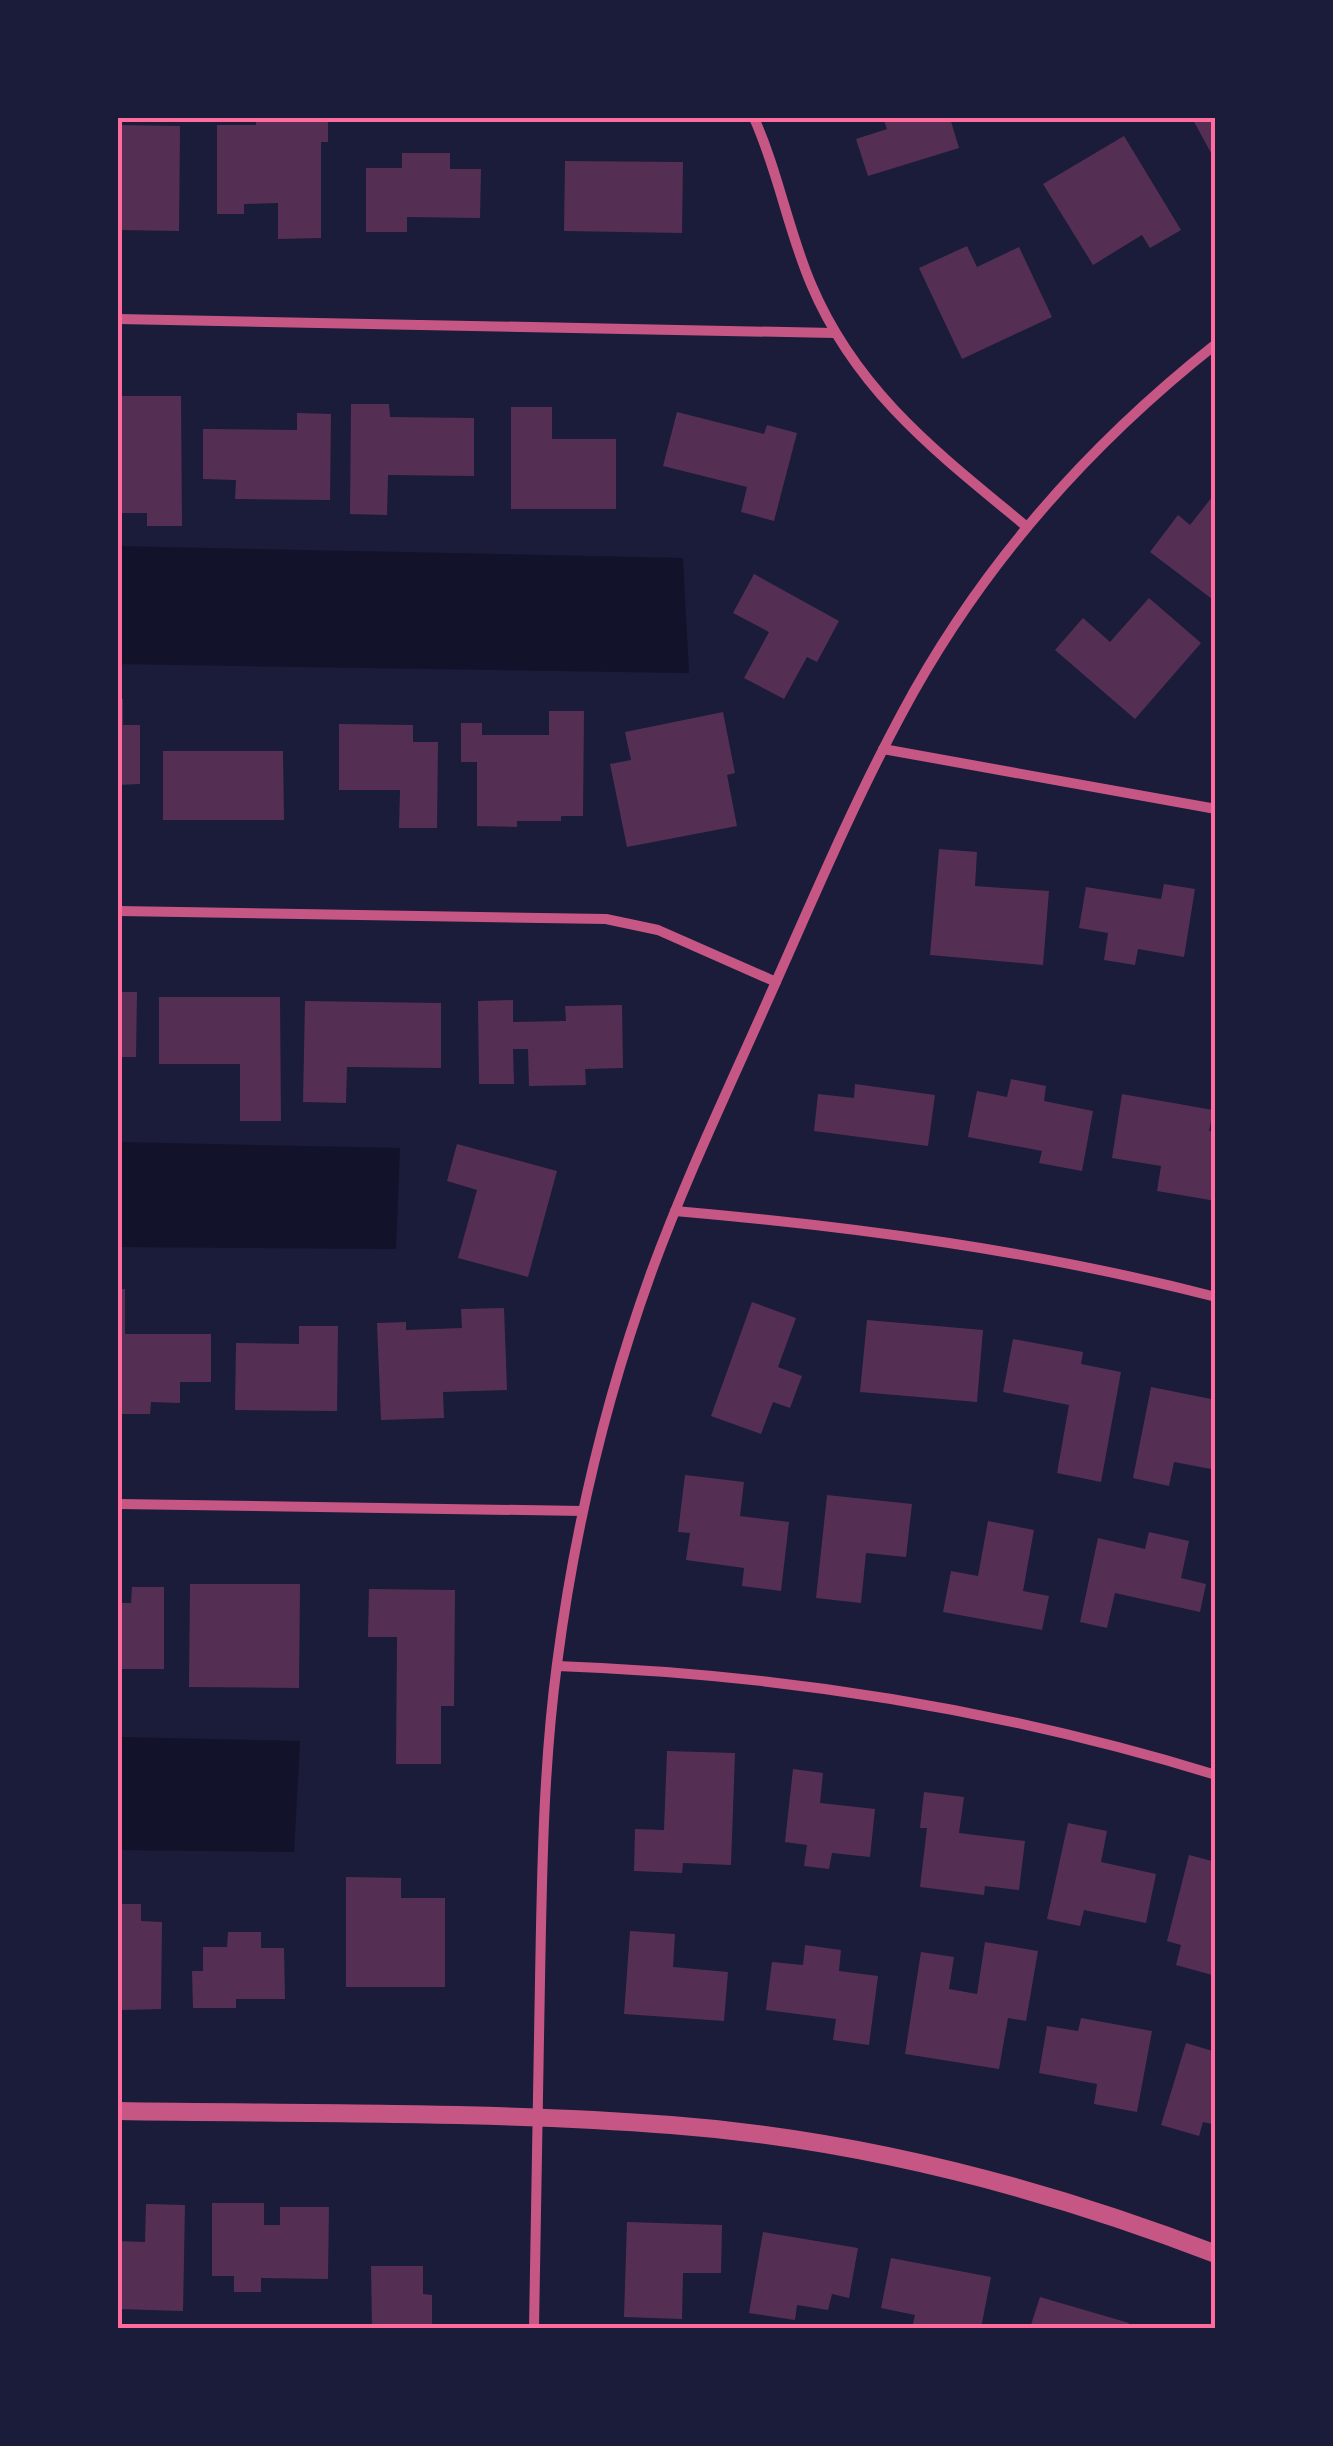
<svg xmlns="http://www.w3.org/2000/svg" width="1333" height="2446" viewBox="0 0 1333 2446" font-family="'Roboto Serif',serif">
<style>
.water{fill:#12122b}
.building{fill:#542f53}
.lines{fill:none;stroke-linecap:round;stroke-linejoin:round}
.minor{stroke:#c65784;stroke-width:10}
.tertiary{stroke:#c65784;stroke-width:18}
.neatline{fill:none;stroke:#ff6b9d;stroke-width:4}
</style>
<rect width="100%" height="100%" fill="#1b1b3a"/>
<g class="water">
<polygon points="118,546 683,558 689,673 118,664"/>
<polygon points="118,1142 400,1148 396,1249 118,1247"/>
<polygon points="118,1737 300,1741 294,1852 118,1850"/>
</g>
<g class="building">
<polygon points="256,118 328,118 328,142 321,142 321,238 278,239 278,203 244,204 244,214 217,214 217,125 256,125"/>
<polygon points="883,118 950,118 959,148 868,176 856,139 887,129"/>
<polygon points="1192,118 1216,118 1216,162"/>
<polygon points="118,125 180,126 179,231 118,230"/>
<polygon points="1124,136 1181,230 1150,248 1142,235 1093,265 1043,184"/>
<polygon points="402,153 450,153 450,169 481,169 480,218 407,217 407,232 366,232 366,168 402,168"/>
<polygon points="565,161 683,162 682,233 564,231"/>
<polygon points="967,246 977,267 1019,247 1052,317 962,359 919,268"/>
<polygon points="118,396 181,396 182,526 147,526 147,513 118,513"/>
<polygon points="351,404 389,404 390,417 474,418 474,476 388,475 387,515 350,514"/>
<polygon points="511,407 552,407 552,439 616,439 616,509 511,509"/>
<polygon points="677,412 764,434 767,425 797,433 774,521 741,512 747,487 663,466"/>
<polygon points="297,413 331,414 330,500 235,499 236,480 203,479 203,429 297,430"/>
<polygon points="1216,492 1216,602 1150,552 1178,515 1190,525"/>
<polygon points="754,574 839,621 817,662 807,657 784,699 744,678 769,632 733,613"/>
<polygon points="1149,598 1201,643 1135,719 1055,650 1083,618 1110,642"/>
<polygon points="118,699 123,699 123,725 140,725 140,784 118,785"/>
<polygon points="549,711 584,711 583,816 561,816 561,821 517,821 517,827 477,826 477,762 461,762 461,723 482,723 482,735 549,735"/>
<polygon points="723,712 735,773 727,775 737,826 627,847 610,764 631,760 625,732"/>
<polygon points="339,724 413,725 413,742 438,742 437,828 399,828 400,790 339,790"/>
<polygon points="163,751 283,751 284,820 163,820"/>
<polygon points="939,849 977,852 975,886 1049,891 1043,965 930,955"/>
<polygon points="1164,884 1195,889 1184,957 1138,949 1135,965 1104,960 1108,933 1079,928 1086,887 1161,899"/>
<polygon points="118,992 137,992 136,1057 118,1057"/>
<polygon points="159,997 280,997 281,1121 240,1121 240,1064 159,1064"/>
<polygon points="513,1000 513,1022 566,1021 565,1006 622,1005 623,1068 585,1069 586,1085 529,1086 528,1049 513,1049 514,1084 479,1084 478,1001"/>
<polygon points="305,1001 441,1003 441,1068 347,1067 346,1103 303,1102"/>
<polygon points="1011,1079 1046,1086 1044,1101 1093,1111 1082,1171 1039,1163 1042,1151 968,1137 977,1091 1007,1097"/>
<polygon points="855,1084 935,1095 928,1146 814,1131 818,1094 854,1098"/>
<polygon points="1122,1094 1213,1110 1209,1131 1216,1132 1216,1201 1157,1191 1161,1166 1112,1158"/>
<polygon points="457,1144 557,1171 528,1277 458,1258 477,1190 447,1181"/>
<polygon points="118,1289 125,1289 125,1334 211,1334 211,1382 180,1382 180,1403 151,1402 150,1414 118,1414"/>
<polygon points="752,1302 796,1318 778,1367 802,1376 790,1408 773,1402 761,1434 711,1416"/>
<polygon points="504,1308 507,1390 443,1392 444,1418 381,1420 377,1323 406,1322 406,1330 462,1328 461,1309"/>
<polygon points="867,1320 983,1330 977,1402 860,1392"/>
<polygon points="299,1326 338,1326 337,1411 235,1410 236,1343 299,1344"/>
<polygon points="1013,1339 1083,1352 1081,1364 1121,1372 1101,1482 1057,1473 1069,1405 1003,1392"/>
<polygon points="1151,1387 1216,1400 1216,1470 1174,1462 1169,1486 1133,1478"/>
<polygon points="685,1475 744,1482 740,1516 789,1522 781,1591 742,1586 744,1568 686,1560 690,1533 678,1532"/>
<polygon points="827,1495 912,1504 906,1557 866,1553 861,1603 816,1598"/>
<polygon points="988,1521 1034,1530 1023,1591 1049,1596 1042,1630 943,1612 951,1571 978,1576"/>
<polygon points="1149,1532 1189,1541 1181,1578 1206,1584 1200,1612 1115,1593 1107,1628 1080,1622 1098,1538 1145,1549"/>
<polygon points="190,1584 300,1584 299,1688 189,1687"/>
<polygon points="132,1587 164,1587 164,1669 118,1669 118,1603 131,1603"/>
<polygon points="369,1589 455,1590 454,1706 441,1706 441,1764 396,1764 397,1637 368,1637"/>
<polygon points="667,1751 735,1753 731,1865 683,1863 682,1873 634,1871 635,1829 664,1830"/>
<polygon points="793,1769 823,1773 820,1803 875,1809 870,1857 832,1853 829,1869 804,1866 807,1845 785,1842"/>
<polygon points="924,1792 964,1797 959,1833 1025,1841 1019,1890 985,1886 984,1895 920,1887 927,1828 920,1828"/>
<polygon points="1068,1823 1107,1831 1101,1862 1156,1874 1146,1923 1084,1910 1080,1926 1047,1919"/>
<polygon points="1189,1855 1216,1862 1216,1976 1176,1965 1181,1945 1167,1941"/>
<polygon points="346,1877 401,1878 401,1898 445,1898 445,1987 346,1987"/>
<polygon points="118,1904 141,1904 141,1921 162,1922 161,2009 121,2010"/>
<polygon points="630,1931 675,1934 673,1967 728,1972 724,2021 624,2014"/>
<polygon points="228,1932 261,1932 261,1948 284,1948 285,1999 236,1999 236,2008 193,2008 192,1971 203,1971 203,1947 227,1947"/>
<polygon points="985,1942 1038,1951 1026,2021 1008,2018 999,2069 905,2054 921,1952 954,1957 949,1989 977,1994"/>
<polygon points="805,1945 841,1950 839,1971 878,1976 869,2045 833,2040 836,2019 766,2010 772,1962 803,1965"/>
<polygon points="1081,2018 1152,2031 1137,2112 1094,2104 1097,2084 1039,2073 1047,2026 1078,2031"/>
<polygon points="1186,2043 1216,2052 1216,2125 1203,2122 1199,2136 1161,2125"/>
<polygon points="212,2203 264,2203 264,2225 280,2225 280,2207 329,2207 328,2279 261,2278 261,2292 234,2292 234,2276 212,2276"/>
<polygon points="146,2204 185,2205 183,2311 118,2309 118,2241 145,2242"/>
<polygon points="627,2222 722,2225 721,2273 683,2273 682,2319 624,2317"/>
<polygon points="763,2232 858,2248 849,2298 832,2294 828,2310 797,2305 795,2320 749,2313"/>
<polygon points="891,2258 991,2277 981,2328 912,2328 915,2315 881,2308"/>
<polygon points="371,2266 423,2266 423,2294 432,2295 432,2328 372,2328"/>
<polygon points="1040,2297 1129,2323 1127,2328 1030,2328"/>
</g>
<g class="lines">
<g class="minor">
<path d="M754 118C778 171 788 230 811 284 857 393 939 454 1027 527"/>
<polyline points="118,319 834,333"/>
<polyline points="883,749 1216,809"/>
<polyline points="118,911 606,919 658,930 776,982"/>
<path d="M675 1211C858 1227 1038 1251 1216 1297"/>
<polyline points="118,1504 583,1511"/>
<path d="M557 1666C781 1674 1001 1709 1216 1775"/>
<path d="M534 2328C536 2212 538 2096 540 1980 542 1874 543 1769 557 1664 574 1532 606 1398 651 1273 685 1180 727 1092 767 1002 810 906 851 808 901 715 978 570 1087 446 1216 344"/>
</g>
<path class="tertiary" d="M118 2111C302 2114 487 2111 671 2125 857 2139 1042 2187 1216 2254"/>
</g>
<rect width="1333" height="2446" fill="none" stroke="#1b1b3a" stroke-width="240"/>
<rect x="120" y="120" width="1093" height="2206" class="neatline"/>
</svg>
